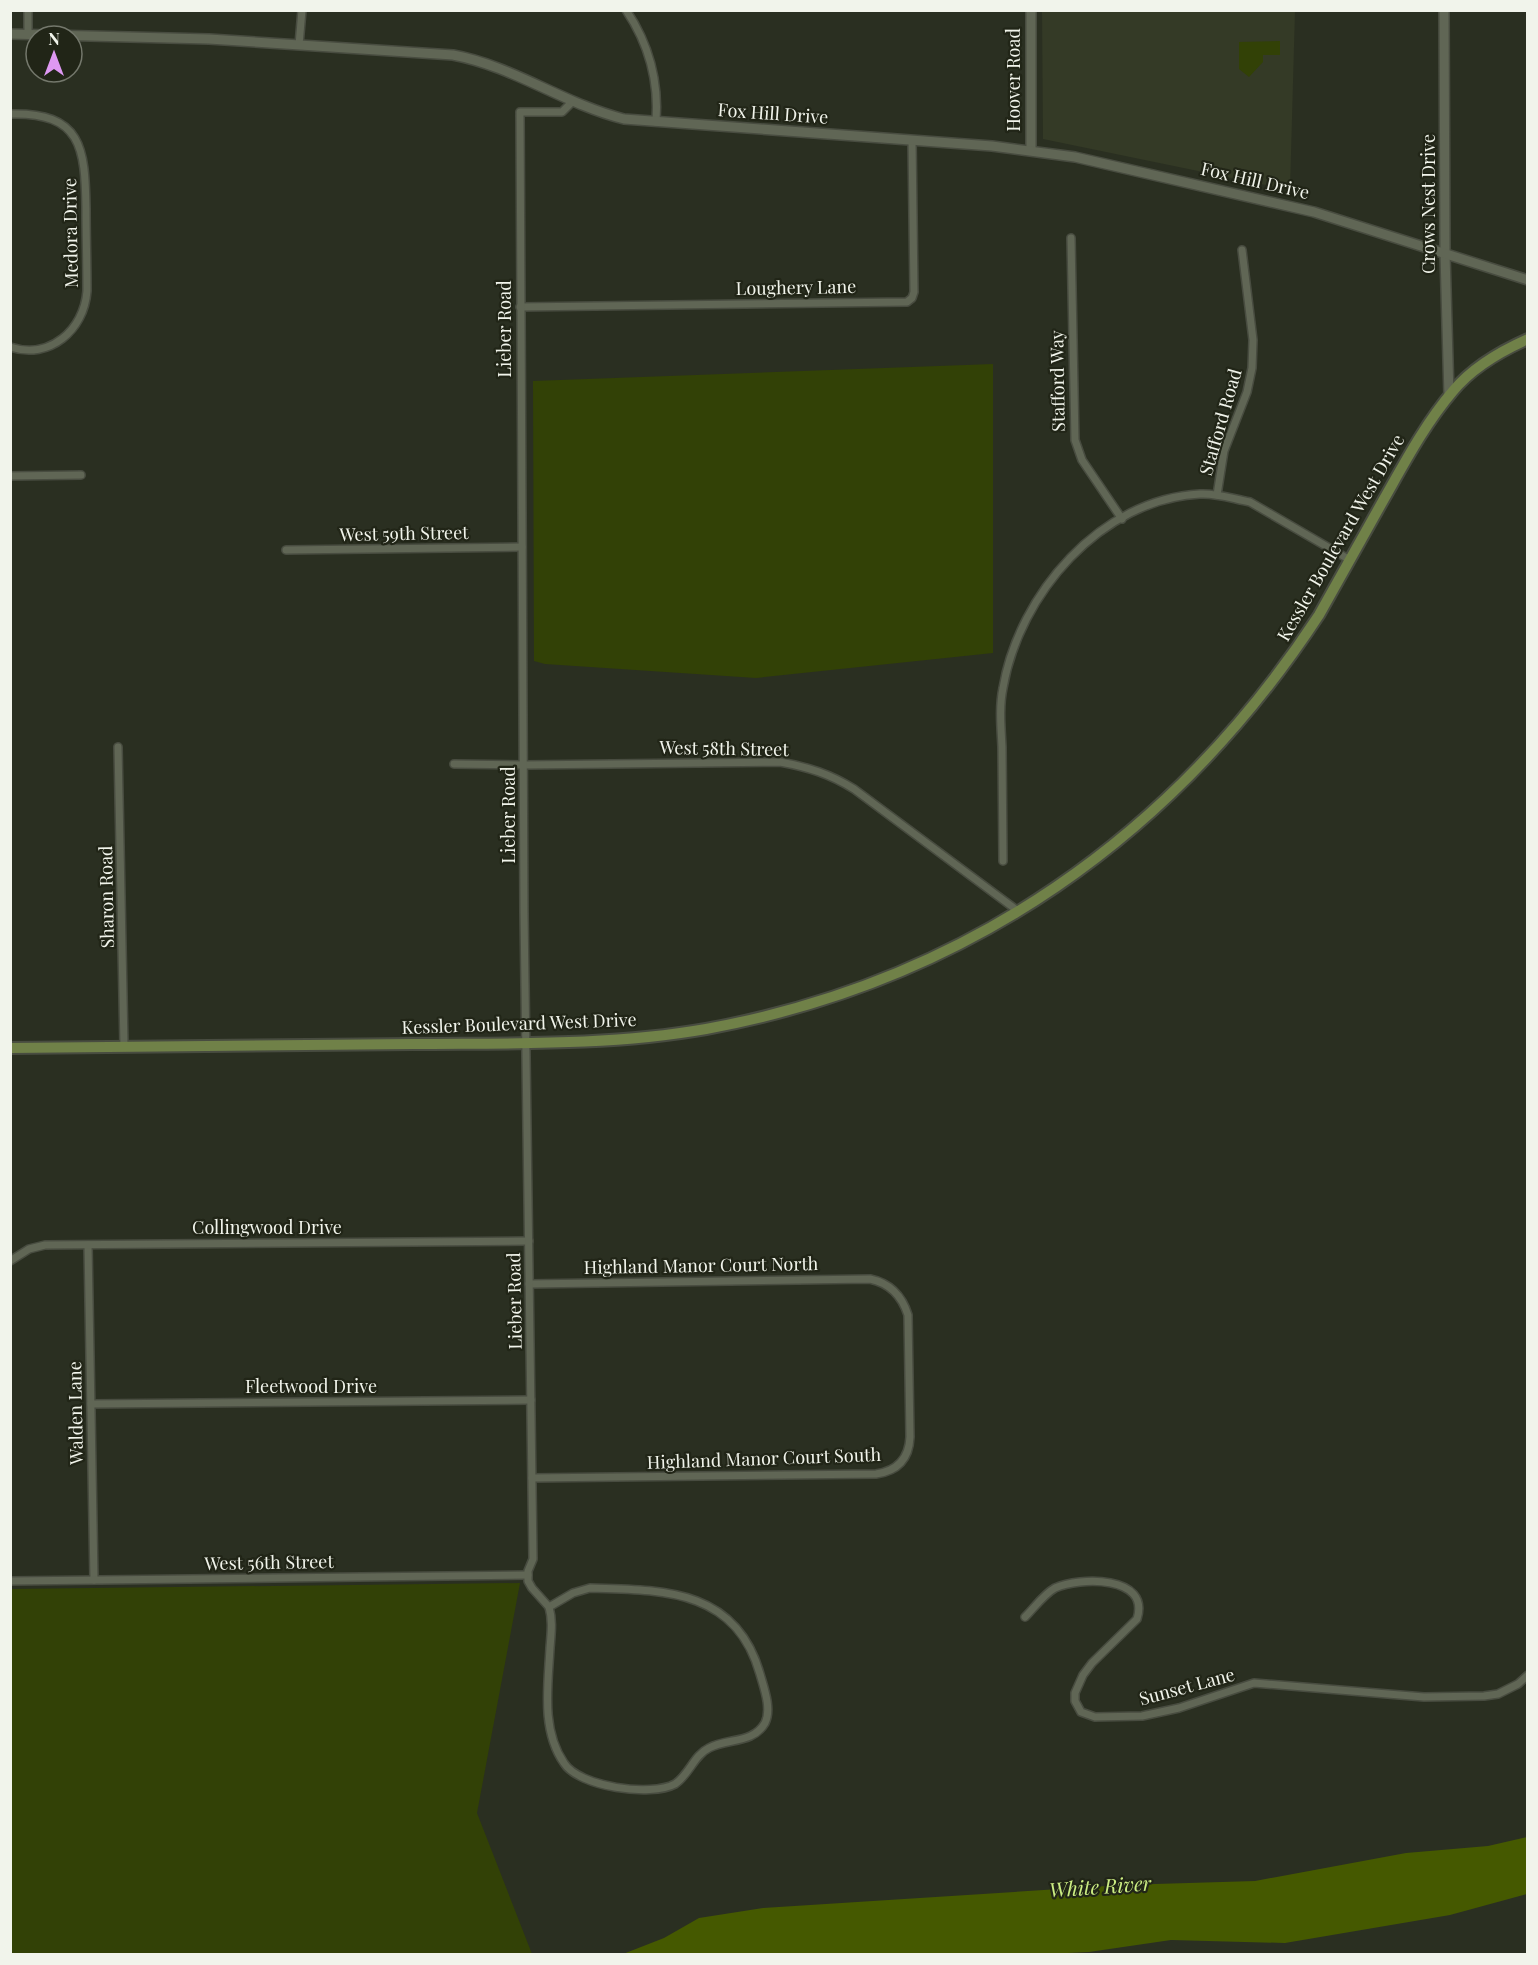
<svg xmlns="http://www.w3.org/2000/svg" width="1538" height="1965" viewBox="0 0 1538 1965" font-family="'Playfair Display',serif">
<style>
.built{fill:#343a26}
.green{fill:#324106}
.water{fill:#455900}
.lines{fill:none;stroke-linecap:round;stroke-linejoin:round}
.minor-casing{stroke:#484c40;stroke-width:10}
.tertiary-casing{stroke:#484c40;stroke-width:12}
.primary-casing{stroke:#484c40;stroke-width:14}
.minor{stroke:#606655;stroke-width:7}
.tertiary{stroke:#606655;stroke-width:9}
.primary{stroke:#708148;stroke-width:10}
.labels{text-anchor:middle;stroke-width:4.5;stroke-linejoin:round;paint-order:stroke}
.street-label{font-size:18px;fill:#f1f4eb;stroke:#212517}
.water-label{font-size:20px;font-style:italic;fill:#ccee83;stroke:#212517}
</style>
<rect width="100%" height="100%" fill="#2a2f21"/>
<polygon class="built" points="1042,11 1295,11 1290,190 1043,139"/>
<g class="green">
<polygon points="1280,41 1280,55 1263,55 1263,62 1249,77 1239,69 1239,42"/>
<polygon points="993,364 993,653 756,678 545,664 534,661 533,381"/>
<polygon points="520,1583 477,1813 532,1954 11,1954 11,1589"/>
</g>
<polygon class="water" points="1527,1837 1527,1894 1450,1915 1285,1943 1171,1940 1089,1952 1047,1954 623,1954 664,1938 699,1918 763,1908 1122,1885 1255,1881 1406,1853 1488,1846"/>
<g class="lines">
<g class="minor-casing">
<g id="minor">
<polyline points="28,10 28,35"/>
<path d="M626 10C649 44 659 82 656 122"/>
<polyline points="299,45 302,10"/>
<path d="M10 114C82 112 85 148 86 208 86 235 87 263 87 291 84 330 50 360 10 347"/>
<polyline points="1071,238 1075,440 1082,460 1122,519"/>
<polyline points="520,307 907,302 912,298 914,292 912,140"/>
<polyline points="10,476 81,475"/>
<polyline points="1217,495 1224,451 1247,392 1252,368 1253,340 1242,250"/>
<polyline points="286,550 522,547"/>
<polyline points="118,747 124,1046"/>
<path d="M454 764 524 765 780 762C808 767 830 774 854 789L1018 911"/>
<path d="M1003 861C1003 823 1002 785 1002 747 1001 727 999 707 1003 688 1019 594 1101 499 1200 494 1218 493 1233 499 1250 502L1350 560"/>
<polyline points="88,1245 94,1580"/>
<polyline points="10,1261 29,1249 45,1245 529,1241"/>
<path d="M529 1284 870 1279C889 1283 902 1296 908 1315L910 1437C909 1459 897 1471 876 1474L532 1478"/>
<polyline points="91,1404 531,1400"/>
<polyline points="10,1581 528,1575"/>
<path d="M590 1588C664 1590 736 1589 760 1674 764 1688 772 1709 765 1723 753 1744 727 1738 709 1748 694 1755 689 1775 675 1784 651 1797 579 1787 564 1763 541 1730 548 1686 550 1648 551 1634 553 1621 549 1607L573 1593Z"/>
<polyline points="549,1607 532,1588 528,1581 528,1571 533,1559 524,913 520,112 562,112 572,102"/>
<path d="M1025 1617C1034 1608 1044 1594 1055 1588 1079 1577 1151 1575 1137 1619L1092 1663 1083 1675 1075 1693V1701L1081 1712 1095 1717 1142 1716 1179 1708 1254 1683 1424 1697 1484 1696 1498 1694 1518 1684 1528 1675"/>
</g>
</g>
<g class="tertiary-casing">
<g id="tertiary">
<polyline points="1031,10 1031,150"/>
<polyline points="1444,10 1445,254 1449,396"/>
<path d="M10 34 209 39 453 55C513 66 564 104 624 119L992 146 1075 157 1314 212 1528 280"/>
</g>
</g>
<g class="primary-casing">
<path id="primary" d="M10 1048C145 1046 279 1045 413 1044 511 1043 609 1046 706 1029 967 981 1174 836 1319 615 1341 576 1362 538 1384 499 1405 462 1425 424 1453 391 1471 369 1501 351 1528 339"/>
</g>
<use href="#minor" class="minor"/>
<use href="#tertiary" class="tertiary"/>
<use href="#primary" class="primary"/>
</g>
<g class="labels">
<g class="street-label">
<text transform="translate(1014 80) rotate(-90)" y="6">Hoover Road</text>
<text transform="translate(773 114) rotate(4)" y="6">Fox Hill Drive</text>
<text transform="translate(1255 181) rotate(13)" y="6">Fox Hill Drive</text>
<text transform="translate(1429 204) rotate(-90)" y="6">Crows Nest Drive</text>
<text transform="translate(71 233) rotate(-91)" y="6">Medora Drive</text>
<text transform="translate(796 288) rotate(-1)" y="6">Loughery Lane</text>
<text transform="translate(505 329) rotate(-90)" y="6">Lieber Road</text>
<text transform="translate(1058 381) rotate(-91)" y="6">Stafford Way</text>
<text transform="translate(1221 422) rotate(-74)" y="6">Stafford Road</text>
<text transform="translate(404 534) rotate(-1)" y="6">West 59th Street</text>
<text transform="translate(1341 538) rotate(-60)" y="6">Kessler Boulevard West Drive</text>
<text transform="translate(724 749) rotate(1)" y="6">West 58th Street</text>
<text transform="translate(509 815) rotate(-90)" y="6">Lieber Road</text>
<text transform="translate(107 897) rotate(-91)" y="6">Sharon Road</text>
<text transform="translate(519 1024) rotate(-2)" y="6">Kessler Boulevard West Drive</text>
<text x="267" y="1234">Collingwood Drive</text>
<text transform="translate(701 1266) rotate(-1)" y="6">Highland Manor Court North</text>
<text transform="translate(515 1301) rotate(-91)" y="6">Lieber Road</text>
<text x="311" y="1393">Fleetwood Drive</text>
<text transform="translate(76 1413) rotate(-91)" y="6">Walden Lane</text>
<text transform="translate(764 1459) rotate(-2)" y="6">Highland Manor Court South</text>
<text transform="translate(269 1563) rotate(-1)" y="6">West 56th Street</text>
<text transform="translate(1187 1687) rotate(-15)" y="6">Sunset Lane</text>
</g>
<g class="water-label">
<text transform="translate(1100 1887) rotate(-4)" y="7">White River</text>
</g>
</g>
<rect width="1538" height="1965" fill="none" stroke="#f1f4eb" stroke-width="24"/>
<g transform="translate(54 54)"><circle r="28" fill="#212517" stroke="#74786c" stroke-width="1.5"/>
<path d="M0-4.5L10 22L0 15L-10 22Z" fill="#de98f2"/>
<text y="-9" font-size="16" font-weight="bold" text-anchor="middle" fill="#f1f4eb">N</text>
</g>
</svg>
